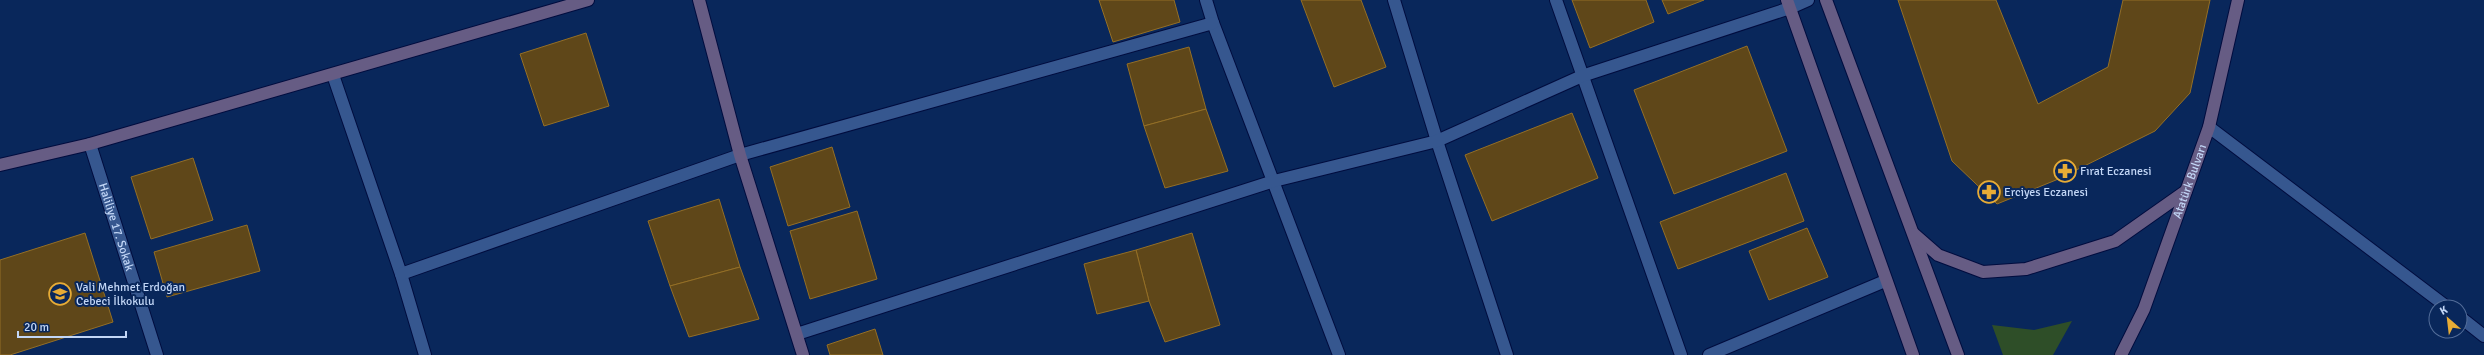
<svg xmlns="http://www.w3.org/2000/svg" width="2484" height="355" viewBox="0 0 2484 355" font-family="Signika,sans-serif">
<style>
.green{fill:#2e4e28}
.building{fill:#5f4719;stroke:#946f26}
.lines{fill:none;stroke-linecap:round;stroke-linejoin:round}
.lane-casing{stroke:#000c3e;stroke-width:14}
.street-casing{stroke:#000c3e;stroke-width:14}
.secondary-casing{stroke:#000c3e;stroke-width:14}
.lane{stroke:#36578f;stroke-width:12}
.street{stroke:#36578f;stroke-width:12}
.secondary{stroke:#665c84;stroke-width:12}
.labels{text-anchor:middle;stroke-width:4;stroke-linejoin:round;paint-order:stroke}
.poi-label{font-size:12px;fill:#c2d6f6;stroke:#09275b;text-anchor:start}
.street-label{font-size:12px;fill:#c2d6f6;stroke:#09275b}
</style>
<rect width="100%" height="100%" fill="#09275b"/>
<polygon class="green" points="2072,321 2053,355 2003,355 1992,325 2034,330"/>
<g class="building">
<polygon points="1099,0 1174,0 1180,22 1113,42"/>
<polygon points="1301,0 1361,0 1386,67 1334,87"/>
<polygon points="1572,0 1646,0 1654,22 1590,48"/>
<polygon points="1662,0 1704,0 1668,14"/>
<polygon points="1898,0 1996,0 2038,104 2108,67 2123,0 2210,0 2190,93 2155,131 2056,180 1997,204 1952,161"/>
<polygon points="586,33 609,106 544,126 520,54"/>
<polygon points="1747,46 1787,151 1674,194 1634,90"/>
<polygon points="1189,47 1206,109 1144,126 1127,64"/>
<polygon points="1206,109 1228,171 1165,188 1144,126"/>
<polygon points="1572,113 1598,178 1492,221 1465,155"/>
<polygon points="832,147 850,207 788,226 770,167"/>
<polygon points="193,158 213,220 151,239 131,177"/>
<polygon points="1786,173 1804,221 1678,269 1660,222"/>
<polygon points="719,199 740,267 670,286 648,221"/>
<polygon points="857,211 877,279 810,299 790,231"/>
<polygon points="247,225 260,271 167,297 154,252"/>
<polygon points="1807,228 1828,277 1769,300 1749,251"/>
<polygon points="85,233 113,322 10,355 0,355 0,260"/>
<polygon points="1192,233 1220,325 1165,342 1149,301 1136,250"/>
<polygon points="1136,250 1149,301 1097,314 1084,264"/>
<polygon points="740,267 759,319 689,337 670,286"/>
<polygon points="875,329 883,355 830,355 827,345"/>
</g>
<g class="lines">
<g class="lane-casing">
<polyline id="lane" points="1790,8 1808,0"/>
</g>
<g class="street-casing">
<g id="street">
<polyline points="1206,0 1213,23 1339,355"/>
<polyline points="1394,0 1437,141 1507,355"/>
<polyline points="1556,0 1681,355"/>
<polyline points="333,75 401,274 425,355"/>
<polyline points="2209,127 2447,307"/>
<path id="s1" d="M90 144 157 355"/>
<polyline points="401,274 740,155 1213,23"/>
<polyline points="2460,317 2484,336"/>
<polyline points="797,334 1274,181 1437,141 1582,76 1790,8"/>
<polyline points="1709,355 1885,281"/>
</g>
</g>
<g class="secondary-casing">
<g id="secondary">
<polyline points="699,0 740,155 803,355"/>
<polyline points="1787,0 1913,355"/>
<polyline points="1826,0 1958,355"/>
<polyline points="0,165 90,144 588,0"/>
<polyline points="1914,234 1938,255 1983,272 2026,269 2115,241 2186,191"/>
<path id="s2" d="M2121 355 2144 309 2209 127 2238 0"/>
</g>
</g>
<use href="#lane" class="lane"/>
<use href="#street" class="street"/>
<use href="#secondary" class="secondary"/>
</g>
<defs>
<g id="pharmacy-ring" transform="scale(1.15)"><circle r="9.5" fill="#09275b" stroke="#e7ac36" stroke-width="1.5"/><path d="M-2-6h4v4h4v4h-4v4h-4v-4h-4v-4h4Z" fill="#e7ac36"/></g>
<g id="school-ring" transform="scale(1.15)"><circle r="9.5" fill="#09275b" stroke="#e7ac36" stroke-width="1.5"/><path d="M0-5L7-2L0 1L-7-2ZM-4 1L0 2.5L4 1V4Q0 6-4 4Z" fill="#e7ac36"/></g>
</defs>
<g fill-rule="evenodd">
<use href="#pharmacy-ring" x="2065" y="171"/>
<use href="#pharmacy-ring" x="1989" y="192"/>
<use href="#school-ring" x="60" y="294"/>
</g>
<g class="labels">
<g class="poi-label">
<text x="2080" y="175">Fırat Eczanesi</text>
<text x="2004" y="196">Erciyes Eczanesi</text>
<text x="76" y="291">Vali Mehmet Erdoğan<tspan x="76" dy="14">Cebeci İlkokulu</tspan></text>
</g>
<g class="street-label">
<text dy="4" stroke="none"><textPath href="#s2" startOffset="187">Atatürk Bulvarı</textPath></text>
<text dy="4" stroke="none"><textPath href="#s1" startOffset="87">Haliliye 17. Sokak</textPath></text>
</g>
</g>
<g transform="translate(2448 319) rotate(332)"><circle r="19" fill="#09275b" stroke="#536d99"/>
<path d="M0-3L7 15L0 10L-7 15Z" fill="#e7ac36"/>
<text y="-6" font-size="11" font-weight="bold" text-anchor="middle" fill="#c2d6f6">K</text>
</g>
<path d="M18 331v6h108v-6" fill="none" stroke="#c2d6f6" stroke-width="2"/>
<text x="24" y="331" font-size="12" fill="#c2d6f6" stroke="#09275b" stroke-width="3" paint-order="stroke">20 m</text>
</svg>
